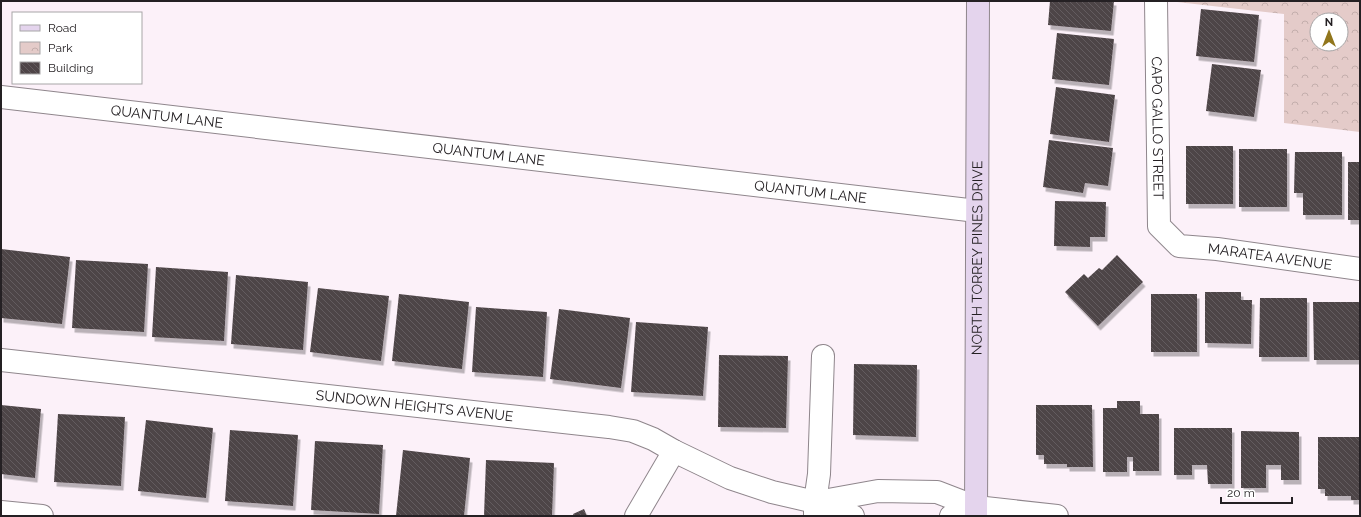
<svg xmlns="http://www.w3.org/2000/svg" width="1361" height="517" viewBox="0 0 1361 517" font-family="Raleway,sans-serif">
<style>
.park{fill:url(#park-crowns);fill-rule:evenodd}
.building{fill:url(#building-back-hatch);filter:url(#shadow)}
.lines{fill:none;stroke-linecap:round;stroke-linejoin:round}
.street-casing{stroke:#8f868c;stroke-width:24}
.secondary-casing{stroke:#8f868c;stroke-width:24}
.street{stroke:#fff;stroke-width:22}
.secondary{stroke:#e4d4ed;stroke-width:22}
.labels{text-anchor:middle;stroke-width:4;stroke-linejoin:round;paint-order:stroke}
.street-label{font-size:14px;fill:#242023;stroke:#fff}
</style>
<defs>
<pattern id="park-crowns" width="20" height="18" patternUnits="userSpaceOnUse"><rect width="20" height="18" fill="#e4cbc9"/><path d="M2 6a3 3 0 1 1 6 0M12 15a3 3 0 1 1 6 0" fill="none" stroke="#c3aeac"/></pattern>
<pattern id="building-back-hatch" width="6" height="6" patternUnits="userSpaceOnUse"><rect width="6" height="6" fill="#4e4447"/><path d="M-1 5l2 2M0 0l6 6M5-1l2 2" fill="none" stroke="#645c5f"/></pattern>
<filter id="shadow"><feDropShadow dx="2.5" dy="4.5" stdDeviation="0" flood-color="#0004"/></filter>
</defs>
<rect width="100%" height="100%" fill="#fcf1f9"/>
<path class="park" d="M1177 1H1360V132L1284 123V14L1177 2ZM1317 20H1341V44H1317Z"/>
<g class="building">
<polygon points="1050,1 1114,1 1111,31 1048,25"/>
<polygon points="1201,9 1259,15 1254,62 1196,56"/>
<polygon points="1057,33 1114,39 1109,85 1052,79"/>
<polygon points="1212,64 1261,70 1254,117 1206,111"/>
<polygon points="1056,87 1115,95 1109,142 1050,134"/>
<polygon points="1049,140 1113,148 1108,186 1085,183 1083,193 1043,187"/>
<rect x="1186" y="146" width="47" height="58"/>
<rect x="1239" y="149" width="48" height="58"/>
<polygon points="1295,152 1342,152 1342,215 1303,215 1303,193 1294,193"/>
<rect x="1348" y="162" width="12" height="58"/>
<polygon points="1055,201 1106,202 1105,237 1090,237 1090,247 1054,246"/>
<polygon points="1,249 70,257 62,324 1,318"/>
<polygon points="1117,255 1143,282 1098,326 1065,292 1084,274 1088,278 1099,268 1102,270"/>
<polygon points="76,260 148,264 144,332 72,328"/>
<polygon points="156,267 228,272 224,341 152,337"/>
<polygon points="236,275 308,282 303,350 231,344"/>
<polygon points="318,288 389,296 381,361 310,352"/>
<polygon points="1205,292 1241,292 1241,300 1252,300 1251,344 1205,343"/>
<polygon points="399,294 469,302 462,369 392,361"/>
<rect x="1151" y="294" width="46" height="58"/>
<polygon points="1260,298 1307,298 1307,357 1259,357"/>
<polygon points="1313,302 1360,302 1360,360 1314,360"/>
<polygon points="476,307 547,312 543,377 472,372"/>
<polygon points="559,309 630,318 621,388 550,379"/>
<polygon points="636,322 708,327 703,396 631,392"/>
<polygon points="719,355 788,356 786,428 718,427"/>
<polygon points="854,364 917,365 916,437 853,435"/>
<polygon points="1117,401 1140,401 1140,414 1159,414 1159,471 1133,471 1133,457 1127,457 1127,472 1103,472 1103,408 1117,408"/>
<polygon points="1,405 41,409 35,478 1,474"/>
<polygon points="1036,405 1092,405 1093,467 1067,467 1067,464 1044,464 1044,455 1036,455"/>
<polygon points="58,414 125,417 121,486 54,482"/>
<polygon points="146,420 213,428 206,498 138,491"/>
<polygon points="1174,428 1232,428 1232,484 1208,484 1207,465 1192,465 1192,475 1174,475"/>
<polygon points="230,430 298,435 293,506 225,501"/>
<polygon points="1241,431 1299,432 1299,480 1281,480 1281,465 1266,465 1266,488 1241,488"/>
<polygon points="1318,437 1360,437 1360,500 1351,500 1351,496 1325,496 1325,489 1318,489"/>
<polygon points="315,441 383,445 379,514 311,510"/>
<polygon points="403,450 470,458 464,516 396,516"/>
<polygon points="486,460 554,463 552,516 484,516"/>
<polygon points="584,509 587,516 574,516 573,514"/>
</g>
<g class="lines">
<g class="street-casing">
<g id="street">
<path id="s1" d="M1156 1 1159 226 1179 246 1217 249 1360 269"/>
<path id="s2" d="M1 97 977 211"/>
<path id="s3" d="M1 360 609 427 633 431 653 439 674 451 730 478 772 492 815 502 853 516"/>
<polyline points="817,502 878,491 937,492 976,507 1057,516"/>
<polyline points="1,512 42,516"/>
<polyline points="815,515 815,502 819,474 823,356"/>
<polyline points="636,516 674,451"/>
<polyline points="951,516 976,507"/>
</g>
</g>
<g class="secondary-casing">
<g id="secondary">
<path id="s4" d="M976 516 978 1"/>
</g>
</g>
<use href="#street" class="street"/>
<use href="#secondary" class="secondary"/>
</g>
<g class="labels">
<g class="street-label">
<text dy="5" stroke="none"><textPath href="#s2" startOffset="167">QUANTUM LANE</textPath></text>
<text dy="5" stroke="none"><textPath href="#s1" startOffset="127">CAPO GALLO STREET</textPath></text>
<text dy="5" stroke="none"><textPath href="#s2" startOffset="491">QUANTUM LANE</textPath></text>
<text dy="5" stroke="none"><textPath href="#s2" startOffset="815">QUANTUM LANE</textPath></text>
<text dy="5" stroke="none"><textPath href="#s1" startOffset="345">MARATEA AVENUE</textPath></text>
<text dy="5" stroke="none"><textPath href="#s4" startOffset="258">NORTH TORREY PINES DRIVE</textPath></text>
<text dy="5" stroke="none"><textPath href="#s3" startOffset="416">SUNDOWN HEIGHTS AVENUE</textPath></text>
</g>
</g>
<rect width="1361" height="517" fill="none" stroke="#242023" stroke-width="4"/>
<rect x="12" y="12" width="130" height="72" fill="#ffffff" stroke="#a7a6a7"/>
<rect x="20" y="25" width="20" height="6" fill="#e4d4ed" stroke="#a7a6a7"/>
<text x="48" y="32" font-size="12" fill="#242023">Road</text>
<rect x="20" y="42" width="20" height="12" fill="url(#park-crowns)" stroke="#a7a6a7"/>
<text x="48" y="52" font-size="12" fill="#242023">Park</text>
<rect x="20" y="62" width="20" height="12" fill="url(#building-back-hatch)" stroke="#a7a6a7"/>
<text x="48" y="72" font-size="12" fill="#242023">Building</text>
<g transform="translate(1329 32)"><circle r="19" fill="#ffffff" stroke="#a7a6a7"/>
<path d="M0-3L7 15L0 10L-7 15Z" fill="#91761c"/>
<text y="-6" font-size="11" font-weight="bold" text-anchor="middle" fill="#242023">N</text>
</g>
<path d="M1221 497v6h71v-6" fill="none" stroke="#242023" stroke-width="2"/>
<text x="1227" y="497" font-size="12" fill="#242023" stroke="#ffffff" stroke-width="3" paint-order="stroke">20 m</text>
</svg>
